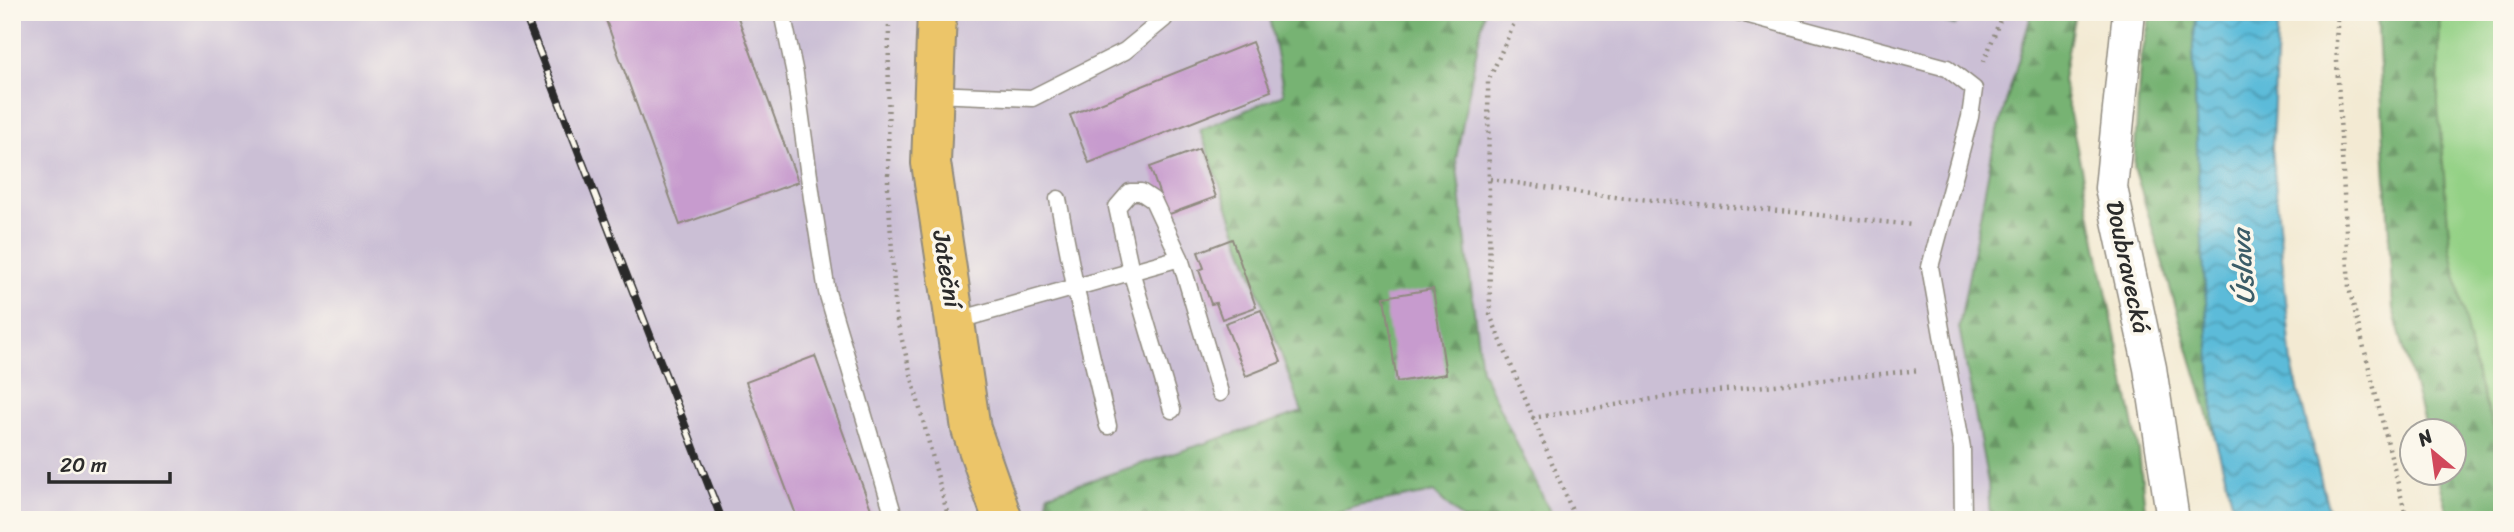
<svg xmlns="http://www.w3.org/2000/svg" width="2514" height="532" viewBox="0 0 2514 532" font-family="Sriracha,sans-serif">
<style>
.industrial{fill:#cbbfd5}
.forest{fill:url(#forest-firs);stroke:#516f4f;stroke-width:2}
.pitch{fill:#94d186;stroke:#607e58;stroke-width:2}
.water{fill:url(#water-waves);stroke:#437382;stroke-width:2}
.building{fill:#c79bce}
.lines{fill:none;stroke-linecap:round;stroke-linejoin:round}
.lane-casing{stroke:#8f8a7f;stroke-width:19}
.street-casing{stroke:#8f8a7f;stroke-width:35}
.primary-casing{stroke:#8f8a7f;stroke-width:42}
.path{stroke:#8f8a7f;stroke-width:4.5;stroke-dasharray:2 5;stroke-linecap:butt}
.lane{stroke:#fff;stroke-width:16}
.street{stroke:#fff;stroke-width:32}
.primary{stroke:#ecc569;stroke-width:38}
.rail-casing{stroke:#2b2b2b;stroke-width:8}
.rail{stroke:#fbf7ec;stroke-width:5;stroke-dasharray:16;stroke-linecap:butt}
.labels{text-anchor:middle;stroke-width:7;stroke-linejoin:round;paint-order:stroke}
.street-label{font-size:24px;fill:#2b2b2b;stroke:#fbf7ec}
.water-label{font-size:26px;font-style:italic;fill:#3c5d68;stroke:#fbf7ec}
</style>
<defs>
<pattern id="forest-firs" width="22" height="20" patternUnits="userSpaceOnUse" patternTransform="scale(1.75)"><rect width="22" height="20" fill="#77b373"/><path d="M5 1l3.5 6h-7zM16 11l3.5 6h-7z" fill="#62925f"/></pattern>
<pattern id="water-waves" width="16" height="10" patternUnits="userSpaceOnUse" patternTransform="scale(1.75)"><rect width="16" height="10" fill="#5bbbd9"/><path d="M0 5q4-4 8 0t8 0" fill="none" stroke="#4b98b0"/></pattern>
</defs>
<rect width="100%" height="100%" fill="#fbf7ec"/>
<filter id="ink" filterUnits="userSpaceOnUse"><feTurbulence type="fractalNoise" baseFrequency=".0143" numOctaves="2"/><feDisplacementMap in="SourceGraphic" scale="14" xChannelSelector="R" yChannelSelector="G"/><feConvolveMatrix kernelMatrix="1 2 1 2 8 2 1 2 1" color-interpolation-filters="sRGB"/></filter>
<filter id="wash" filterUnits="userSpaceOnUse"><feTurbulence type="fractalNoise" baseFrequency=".00686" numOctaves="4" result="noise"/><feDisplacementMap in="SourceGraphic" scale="28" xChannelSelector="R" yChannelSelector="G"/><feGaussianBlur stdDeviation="1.57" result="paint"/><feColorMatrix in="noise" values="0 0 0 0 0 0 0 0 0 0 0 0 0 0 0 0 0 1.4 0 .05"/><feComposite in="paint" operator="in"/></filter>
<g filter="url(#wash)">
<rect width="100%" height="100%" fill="#f3ead3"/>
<polygon class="industrial" points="12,12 2075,12 2063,80 2139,451 2146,520 12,520"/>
<g class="forest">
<polygon points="1268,12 1484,12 1456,159 1481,370 1554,520 1463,520 1434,492 1358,506 1312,520 1055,520 1047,503 1048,494 1302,412 1200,130 1284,94"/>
<polygon points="1912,12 1961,12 1955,25"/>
<polygon points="2032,12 2075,12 2063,80 2139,451 2146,520 1990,520 1988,483 1959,327 1993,148"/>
<polygon points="2151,12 2197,12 2193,45 2199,195 2215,438 2134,167 2140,64"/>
<polygon points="2377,12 2440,12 2438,104 2450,246 2477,379 2502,451 2502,520 2450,520 2437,473 2454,472 2454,430 2426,430 2393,309"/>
</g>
<polygon class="pitch" points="2440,12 2502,12 2502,451 2477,379 2450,246 2438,104"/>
<polygon class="water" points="2197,12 2278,12 2272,148 2292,365 2331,520 2237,520 2215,438 2199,195 2193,45"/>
<g id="blocks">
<g class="building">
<polygon points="603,12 736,12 798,182 680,225"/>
<polygon points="1252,42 1271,91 1089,163 1070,115"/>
<polygon points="1199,149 1216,197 1167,215 1150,167"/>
<polygon points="1232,239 1256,307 1222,319 1216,303 1211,304 1199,270 1204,268 1198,252"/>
<polygon points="1433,289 1446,374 1397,382 1384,297"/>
<polygon points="1261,310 1281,362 1246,376 1225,323"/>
<polygon points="815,356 875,520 798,520 746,382"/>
</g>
</g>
</g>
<g filter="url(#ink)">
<use href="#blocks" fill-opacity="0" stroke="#8f8a7f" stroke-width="2"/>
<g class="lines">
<g class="lane-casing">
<g id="lane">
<polyline points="782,12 795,74 812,198 827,292 895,520"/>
<polyline points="1738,12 1947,68 1974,89 1970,117 1930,267 1962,448 1963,520"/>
<polyline points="933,94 1032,98 1125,51 1164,19 1165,12"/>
<polyline points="1058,199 1075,286 1108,426"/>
<polyline points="955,321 1180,258 1220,393"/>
<polyline points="1172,410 1131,271 1117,207 1130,192 1141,192 1153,200 1180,258"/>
</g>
</g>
<g class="street-casing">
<polyline id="street" points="2129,12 2111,188 2150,368 2173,520"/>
</g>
<g class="primary-casing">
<polyline id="primary" points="937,12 931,163 971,429 1003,520"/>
</g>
<g class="path">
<polyline points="889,12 888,187 896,317 949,520"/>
<polyline points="1519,12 1488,82 1490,315 1576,520"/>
<polyline points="2338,12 2336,42 2349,288 2407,520"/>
<polyline points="1984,62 2003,12"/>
<polyline points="1490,179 1604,196 1791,212 1913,225"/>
<polyline points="1532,418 1678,395 1920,370"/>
</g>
<use href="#lane" class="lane"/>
<use href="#street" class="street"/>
<use href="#primary" class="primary"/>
<g class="rail-casing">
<polyline id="rail" points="524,12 722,520"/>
</g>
<use href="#rail" class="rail"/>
</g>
</g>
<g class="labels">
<g class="street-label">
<text transform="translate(2128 267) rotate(78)" y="8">Doubravecká</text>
<text transform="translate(947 269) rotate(81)" y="8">Jateční</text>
</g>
<g class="water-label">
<text transform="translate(2243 267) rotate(-94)" y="9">Úslava</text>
</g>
</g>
<rect width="2514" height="532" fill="none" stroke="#fbf7ec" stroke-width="42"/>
<g transform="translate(2433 452) rotate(331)"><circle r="33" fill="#fbf7ec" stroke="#a8a59f" stroke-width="2"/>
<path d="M0-5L12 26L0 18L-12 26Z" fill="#d1495b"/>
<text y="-10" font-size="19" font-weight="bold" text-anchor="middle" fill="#2b2b2b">N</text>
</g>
<path d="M49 472v10h121v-10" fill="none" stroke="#2b2b2b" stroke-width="3.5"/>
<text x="60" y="472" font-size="21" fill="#2b2b2b" stroke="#fbf7ec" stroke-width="5" paint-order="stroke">20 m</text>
</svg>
